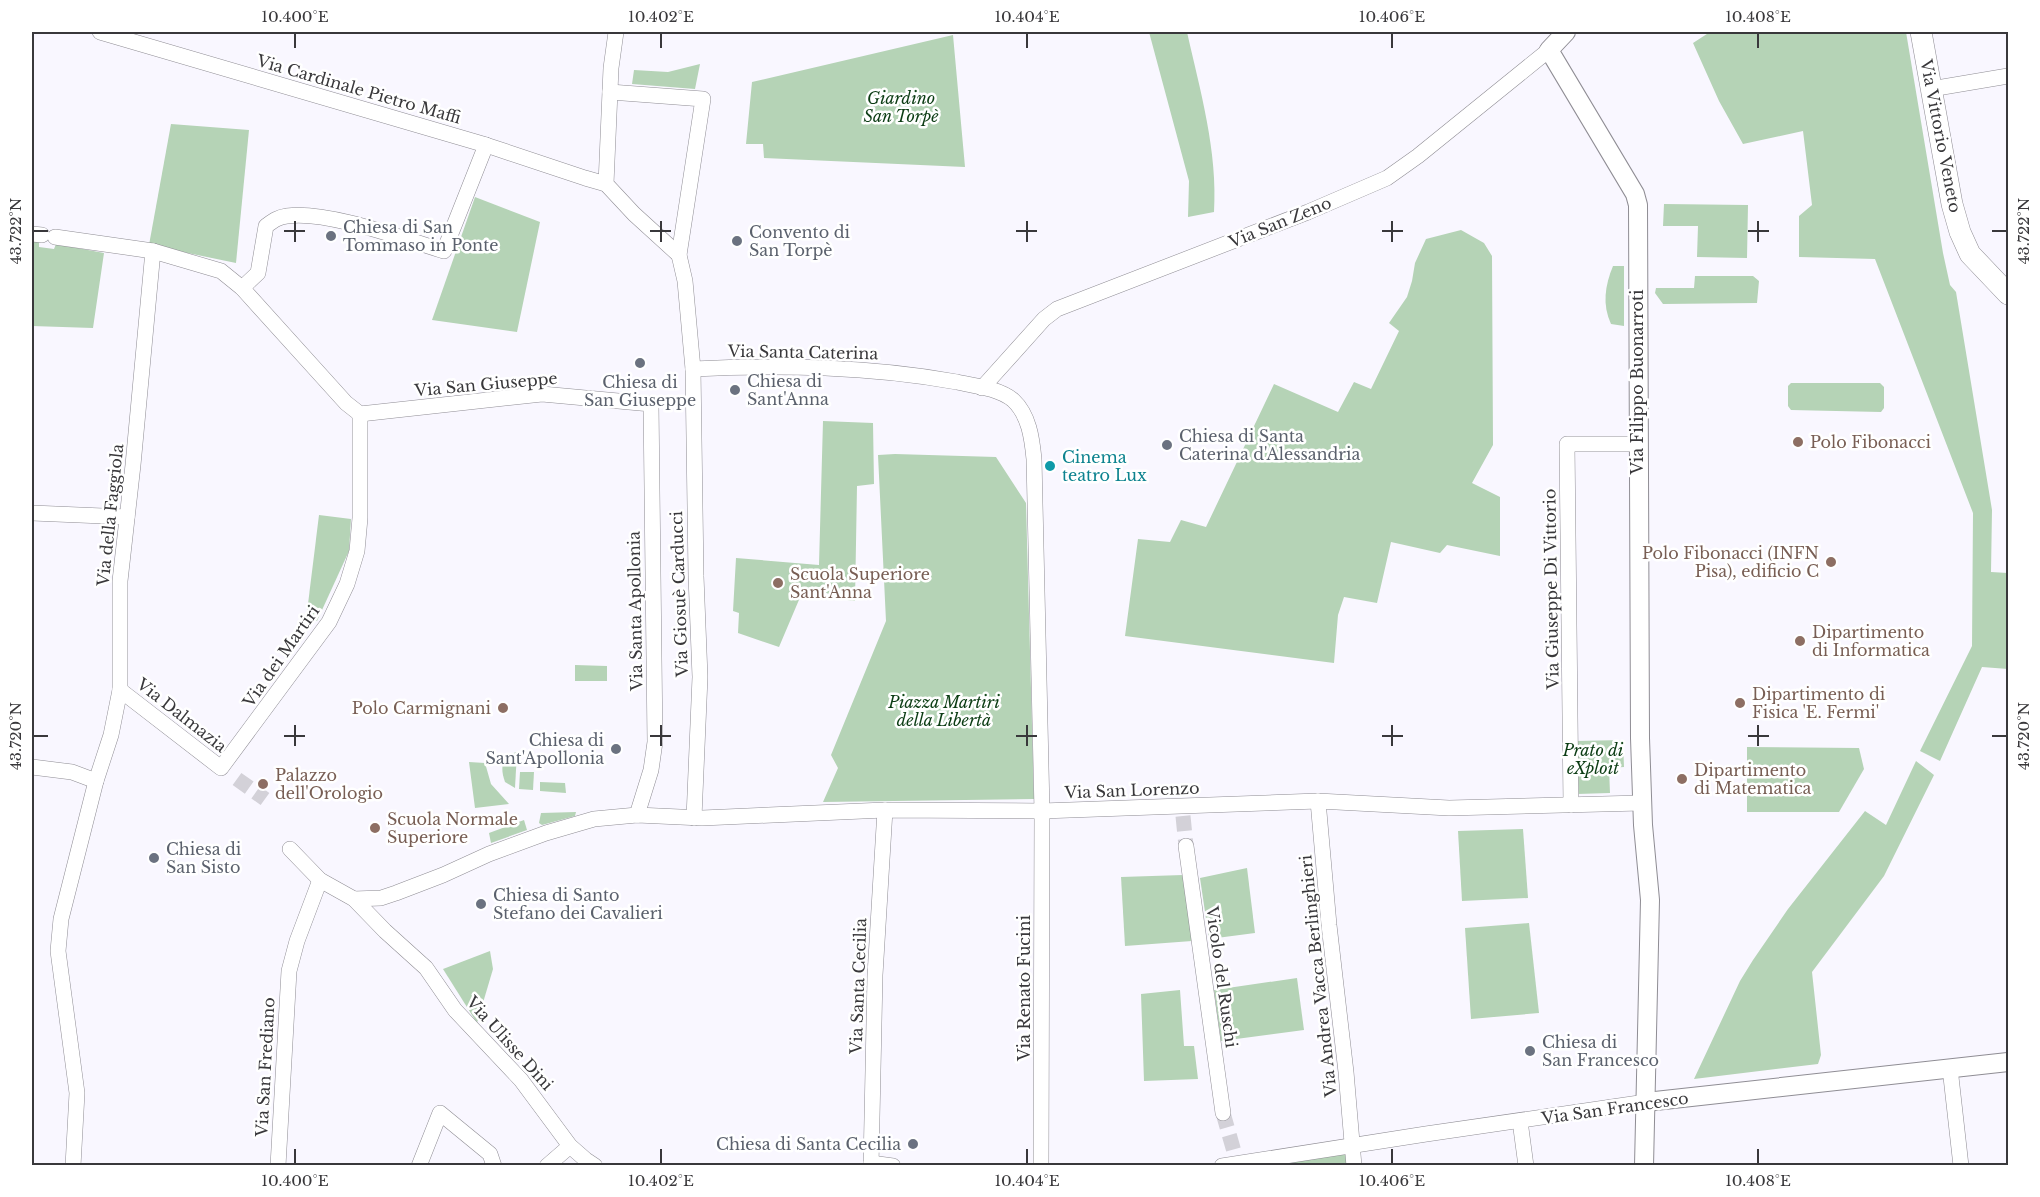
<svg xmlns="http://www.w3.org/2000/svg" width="2040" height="1197" viewBox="0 0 2040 1197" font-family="'Libre Baskerville',serif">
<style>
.green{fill:#b5d3b6}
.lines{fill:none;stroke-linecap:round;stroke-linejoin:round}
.minor-tunnel{stroke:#d3d1d8;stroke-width:15;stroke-dasharray:15 8;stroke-linecap:butt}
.minor-casing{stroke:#8f8d94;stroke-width:16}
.tertiary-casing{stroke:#8f8d94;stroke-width:20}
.secondary-casing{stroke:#8f8d94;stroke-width:22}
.minor{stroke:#fff;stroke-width:15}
.tertiary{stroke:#fff;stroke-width:18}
.secondary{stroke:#fff;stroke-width:21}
.ticks{fill:none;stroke:#39383b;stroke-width:2}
.worship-dot{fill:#6b7280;stroke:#fff;stroke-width:2}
.education-dot{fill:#8d6e63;stroke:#fff;stroke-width:2}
.culture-dot{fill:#0f9aa8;stroke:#fff;stroke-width:2}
.labels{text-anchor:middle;stroke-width:5;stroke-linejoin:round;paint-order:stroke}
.street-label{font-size:16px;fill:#39383b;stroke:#fff}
.park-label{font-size:16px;font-style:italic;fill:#0b3c13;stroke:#fff}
.worship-label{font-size:16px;fill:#5b616d;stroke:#fff;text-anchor:start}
.education-label{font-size:16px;fill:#785e54;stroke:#fff;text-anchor:start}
.culture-label{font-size:16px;fill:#0d838f;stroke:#fff;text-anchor:start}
.neatline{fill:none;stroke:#39383b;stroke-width:2}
.ticks-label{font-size:15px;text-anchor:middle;fill:#39383b}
</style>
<rect width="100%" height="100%" fill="#f9f7ff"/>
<g class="green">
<path d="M1149 32H1187C1200 90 1218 152 1214 212L1188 217 1189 181Z"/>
<polygon points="1710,32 1906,32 1943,253 1950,285 1956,292 1992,510 1991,572 2008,573 2008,669 1982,667 1940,761 1920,751 1972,646 1973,513 1875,259 1799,257 1799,216 1812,205 1803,131 1743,144 1719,101 1693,43"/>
<polygon points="953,35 965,167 764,158 763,144 746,144 752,82"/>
<polygon points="700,64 695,89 632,84 634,70 668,72"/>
<polygon points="171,124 249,130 236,263 149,245"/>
<polygon points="475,197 540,222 517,332 432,320"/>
<polygon points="1664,204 1748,205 1747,258 1697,257 1698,226 1663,226"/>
<polygon points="1461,230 1484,243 1492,256 1493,445 1472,483 1500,497 1500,556 1447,545 1440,553 1391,542 1377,603 1344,597 1338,615 1334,663 1125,636 1138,539 1170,542 1181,520 1206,527 1274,384 1338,412 1354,382 1371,389 1399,331 1389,323 1407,297 1412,281 1415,263 1426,239"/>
<polygon points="32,241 39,242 39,247 54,249 56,244 104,253 93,328 32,326"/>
<path d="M1613 266H1624V326L1611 324C1602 305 1605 285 1613 266Z"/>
<polygon points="1695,276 1753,276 1759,281 1757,303 1663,304 1655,293 1656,288 1694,288"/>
<polygon points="1791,383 1880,383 1884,387 1884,408 1881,412 1791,410 1788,406 1788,386"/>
<path d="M823 421 873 423 874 484 857 486 855 601C843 600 828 597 820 587L804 588 779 647 738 633 739 613 733 611 736 558 819 565Z"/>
<polygon points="895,454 996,457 1026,503 1034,799 823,802 838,768 831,755 886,621 878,455"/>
<polygon points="319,515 351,519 349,551 317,621 306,620"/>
<polygon points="575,665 607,666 607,681 575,681"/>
<polygon points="1623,740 1624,767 1609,768 1610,793 1577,794 1575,741"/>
<polygon points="1747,747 1859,748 1864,769 1839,812 1747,812"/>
<path d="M517 752 515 788 505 782C500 768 501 755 517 752Z"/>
<polygon points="1916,761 1934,775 1884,876 1812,972 1821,1055 1818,1064 1694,1079 1740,981 1753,960 1788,909 1865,811 1886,825"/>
<polygon points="469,762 485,763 491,784 509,804 475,808"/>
<polygon points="520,772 534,772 533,790 519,789"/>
<polygon points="540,782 565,783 566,793 540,791"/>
<polygon points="576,812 575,816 542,825 539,823 541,813"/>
<polygon points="524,820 527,830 491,843 489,833"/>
<polygon points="1523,829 1528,898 1462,901 1458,831"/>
<polygon points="1247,868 1255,933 1209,939 1200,878"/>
<polygon points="1183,875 1192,941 1125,946 1121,877"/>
<polygon points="1529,923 1539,1013 1471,1019 1465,928"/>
<polygon points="490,951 493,969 477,1023 443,969"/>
<polygon points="1297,978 1304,1030 1221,1041 1214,990"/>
<polygon points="1180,990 1184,1046 1194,1046 1198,1079 1144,1081 1141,994"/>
<polygon points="1352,1146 1354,1165 1240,1166"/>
</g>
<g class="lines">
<g class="minor-tunnel">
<polyline points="237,779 265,799"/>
<polyline points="1183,816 1186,846"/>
<polyline points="1223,1113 1235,1155"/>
</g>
<g class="minor-casing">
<g id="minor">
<polyline points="100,32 486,145 585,178 606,184"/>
<polyline points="616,32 611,68 606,184 634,214 679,255"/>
<polyline points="1931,89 2008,76"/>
<polyline points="610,92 703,99 679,255 685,281 693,369 696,576 700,677 694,818"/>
<polyline points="32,234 42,235"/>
<polyline points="55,237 153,251 221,271 242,288 346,403 360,414"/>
<path d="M242 288 258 273 266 226C273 221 278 217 287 216 326 210 404 239 444 251L486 145"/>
<path d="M693 369C782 365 869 366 957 382 975 386 998 388 1013 400 1029 415 1032 438 1034 459L1042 811 1041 1166"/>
<polyline points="982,388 1044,319 1057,309 1308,212 1387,178 1418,156 1549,50"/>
<polyline points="360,414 542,394 651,404 655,742 651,770 637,815"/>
<polyline points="32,513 127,517"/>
<polyline points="120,690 221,768 329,622 347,584 357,551 360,518 360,414"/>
<polyline points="32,767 72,772 96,781"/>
<polyline points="1318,801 1329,925 1346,1072 1354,1166"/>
<polyline points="1571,805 1567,444 1638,444"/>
<polyline points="1186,846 1223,1113"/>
<polyline points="290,849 320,880 354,899 385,931 426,968 455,1010 521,1080 570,1146 586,1160 595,1166"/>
<polyline points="354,899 381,898 396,893 443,875 489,854 546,833 594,819 637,815 702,818 885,810 1042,811 1318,801 1449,808 1641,803"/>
<polyline points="1950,1068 1961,1166"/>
<polyline points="1520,1121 1526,1166"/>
<polyline points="871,1163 893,1166"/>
<polyline points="73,1166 77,1093 58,951 61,919 96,781 111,735 120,690 120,581 133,465 153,251"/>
<polyline points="278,1166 289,971 297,941 320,880"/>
<polyline points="419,1166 440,1113 490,1154 494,1166"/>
<polyline points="547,1166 570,1146"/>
<polyline points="871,1166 875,975 885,810"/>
<polyline points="1222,1166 1426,1134 1646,1102"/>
</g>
</g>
<g class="tertiary-casing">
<g id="tertiary">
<polyline points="1566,32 1549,50 1635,194 1638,205 1640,738 1643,825 1650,900 1644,1166"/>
<polyline points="1646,1102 2008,1062"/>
</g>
</g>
<g class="secondary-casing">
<polyline id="secondary" points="1921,32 1952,204 1960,232 1970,254 2008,294"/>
</g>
<use href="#minor" class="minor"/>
<use href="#tertiary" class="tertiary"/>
<use href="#secondary" class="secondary"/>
</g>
<path class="ticks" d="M295 33V48M661 33V48M1027 33V48M1392 33V48M1758 33V48M295 221V242M661 221V242M1027 221V242M1392 221V242M1758 221V242M33 231H48M284 231H305M650 231H671M1016 231H1037M1382 231H1403M1748 231H1769M1992 231H2007M295 725V746M661 725V746M1027 725V746M1392 725V746M1758 725V746M33 736H48M284 736H305M650 736H671M1016 736H1037M1382 736H1403M1748 736H1769M1992 736H2007M295 1149V1164M661 1149V1164M1027 1149V1164M1392 1149V1164M1758 1149V1164"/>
<g class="worship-dot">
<circle cx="331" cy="236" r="6"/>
<circle cx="737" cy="241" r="6"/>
<circle cx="640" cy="363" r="6"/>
<circle cx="735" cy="390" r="6"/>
<circle cx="1167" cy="445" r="6"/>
<circle cx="616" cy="749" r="6"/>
<circle cx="154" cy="858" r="6"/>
<circle cx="481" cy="904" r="6"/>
<circle cx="1530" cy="1051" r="6"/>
<circle cx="913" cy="1144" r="6"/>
</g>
<g class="education-dot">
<circle cx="1798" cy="442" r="6"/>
<circle cx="1831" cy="562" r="6"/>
<circle cx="778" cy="583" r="6"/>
<circle cx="1800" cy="641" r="6"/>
<circle cx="1740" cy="703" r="6"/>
<circle cx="503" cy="708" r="6"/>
<circle cx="1682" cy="779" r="6"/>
<circle cx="263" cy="784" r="6"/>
<circle cx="375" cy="828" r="6"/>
</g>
<circle class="culture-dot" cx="1050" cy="466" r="6"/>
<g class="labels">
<g class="street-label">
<text transform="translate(359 89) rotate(16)" y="6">Via Cardinale Pietro Maffi</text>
<text transform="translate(1941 136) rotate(79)" y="6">Via Vittorio Veneto</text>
<text transform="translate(1280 222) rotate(-22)" y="6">Via San Zeno</text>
<text transform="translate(803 352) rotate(1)" y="6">Via Santa Caterina</text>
<text transform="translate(1637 382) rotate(-90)" y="6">Via Filippo Buonarroti</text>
<text transform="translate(486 384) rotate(-5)" y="6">Via San Giuseppe</text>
<text transform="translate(110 515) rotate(-84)" y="6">Via della Faggiola</text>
<text transform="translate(1551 589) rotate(-91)" y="6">Via Giuseppe Di Vittorio</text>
<text transform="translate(679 594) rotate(-92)" y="6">Via Giosuè Carducci</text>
<text transform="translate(635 611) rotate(-91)" y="6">Via Santa Apollonia</text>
<text transform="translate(281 656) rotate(-55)" y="6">Via dei Martiri</text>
<text transform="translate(182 715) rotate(38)" y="6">Via Dalmazia</text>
<text transform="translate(1132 790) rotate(-2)" y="6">Via San Lorenzo</text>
<text transform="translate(1318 976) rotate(-96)" y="6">Via Andrea Vacca Berlinghieri</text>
<text transform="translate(1222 977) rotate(82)" y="6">Vicolo del Ruschi</text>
<text transform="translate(858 986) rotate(-88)" y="6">Via Santa Cecilia</text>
<text transform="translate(1024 988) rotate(-90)" y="6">Via Renato Fucini</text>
<text transform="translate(510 1043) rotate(48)" y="6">Via Ulisse Dini</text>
<text transform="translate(265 1067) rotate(-87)" y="6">Via San Frediano</text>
<text transform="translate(1615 1108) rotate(-8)" y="6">Via San Francesco</text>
</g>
<g class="park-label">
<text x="901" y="104">Giardino<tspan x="901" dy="18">San Torpè</tspan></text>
<text x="944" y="708">Piazza Martiri<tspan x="944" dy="18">della Libertà</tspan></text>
<text x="1593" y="756">Prato di<tspan x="1593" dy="18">eXploit</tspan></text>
</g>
<g class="worship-label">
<text x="343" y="233">Chiesa di San<tspan x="343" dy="18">Tommaso in Ponte</tspan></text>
<text x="749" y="238">Convento di<tspan x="749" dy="18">San Torpè</tspan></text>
<text x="747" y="387">Chiesa di<tspan x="747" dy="18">Sant'Anna</tspan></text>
<text x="640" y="388" text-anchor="middle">Chiesa di<tspan x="640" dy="18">San Giuseppe</tspan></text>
<text x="1179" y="442">Chiesa di Santa<tspan x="1179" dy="18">Caterina d'Alessandria</tspan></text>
<text x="604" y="746" text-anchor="end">Chiesa di<tspan x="604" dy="18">Sant'Apollonia</tspan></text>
<text x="166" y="855">Chiesa di<tspan x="166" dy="18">San Sisto</tspan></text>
<text x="493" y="901">Chiesa di Santo<tspan x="493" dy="18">Stefano dei Cavalieri</tspan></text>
<text x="1542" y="1048">Chiesa di<tspan x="1542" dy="18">San Francesco</tspan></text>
<text x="901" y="1150" text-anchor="end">Chiesa di Santa Cecilia</text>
</g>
<g class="education-label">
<text x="1810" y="448">Polo Fibonacci</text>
<text x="1819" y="559" text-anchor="end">Polo Fibonacci (INFN<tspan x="1819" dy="18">Pisa), edificio C</tspan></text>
<text x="790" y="580">Scuola Superiore<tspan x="790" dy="18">Sant'Anna</tspan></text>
<text x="1812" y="638">Dipartimento<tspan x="1812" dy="18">di Informatica</tspan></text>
<text x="1752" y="700">Dipartimento di<tspan x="1752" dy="18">Fisica 'E. Fermi'</tspan></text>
<text x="491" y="714" text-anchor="end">Polo Carmignani</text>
<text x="1694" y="776">Dipartimento<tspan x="1694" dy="18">di Matematica</tspan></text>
<text x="275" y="781">Palazzo<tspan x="275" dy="18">dell'Orologio</tspan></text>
<text x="387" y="825">Scuola Normale<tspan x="387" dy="18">Superiore</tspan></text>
</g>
<g class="culture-label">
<text x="1062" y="463">Cinema<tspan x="1062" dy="18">teatro Lux</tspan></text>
</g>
</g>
<rect width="2040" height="1197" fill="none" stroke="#ffffff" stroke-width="66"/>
<rect x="33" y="33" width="1974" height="1131" class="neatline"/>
<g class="ticks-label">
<text x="295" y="22">10.400°E</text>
<text x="661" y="22">10.402°E</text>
<text x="1027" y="22">10.404°E</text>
<text x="1392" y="22">10.406°E</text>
<text x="1758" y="22">10.408°E</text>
<text transform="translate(16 231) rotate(-90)" y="5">43.722°N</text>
<text transform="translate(2024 231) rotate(-90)" y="5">43.722°N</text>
<text transform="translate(16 736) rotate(-90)" y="5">43.720°N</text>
<text transform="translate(2024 736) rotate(-90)" y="5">43.720°N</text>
<text x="295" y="1186">10.400°E</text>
<text x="661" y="1186">10.402°E</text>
<text x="1027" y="1186">10.404°E</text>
<text x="1392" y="1186">10.406°E</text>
<text x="1758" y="1186">10.408°E</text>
</g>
</svg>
